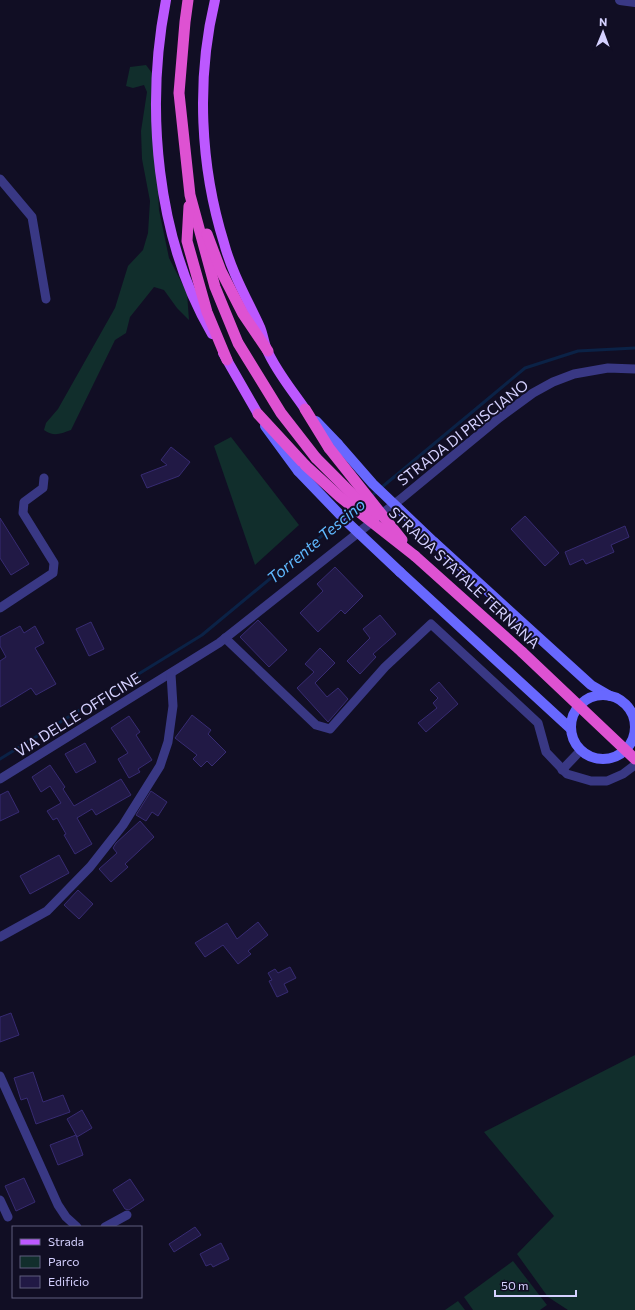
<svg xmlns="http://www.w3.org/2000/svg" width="635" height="1310" viewBox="0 0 635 1310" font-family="Commissioner,sans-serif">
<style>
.green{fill:#112e2c}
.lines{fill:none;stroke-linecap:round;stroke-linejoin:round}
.stream{stroke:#0b2246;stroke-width:3}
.building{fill:#211945;stroke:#372b72}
.minor{stroke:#393884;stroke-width:9}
.tertiary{stroke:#393884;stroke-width:10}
.secondary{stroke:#6868ff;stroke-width:10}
.primary{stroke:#bc58ff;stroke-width:10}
.trunk{stroke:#de52d2;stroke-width:11}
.secondary-bridge{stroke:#6868ff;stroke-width:10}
.trunk-bridge{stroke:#de52d2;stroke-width:11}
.labels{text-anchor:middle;stroke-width:4;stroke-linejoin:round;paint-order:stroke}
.street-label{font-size:15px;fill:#d5d1ff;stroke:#110e24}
.water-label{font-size:16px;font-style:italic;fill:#5fb9ff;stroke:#110e24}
</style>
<rect width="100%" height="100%" fill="#110e24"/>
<g class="green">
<path d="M146 65 152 73 159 210 169 258 187 293 189 320 177 308 164 290 154 287 130 317 126 333 115 340 71 430C60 434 54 437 44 430L46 423 58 409 115 308 128 266 143 250 148 233 150 201 142 159 141 131 147 92 144 85 133 88 126 86 130 67Z"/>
<polygon points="231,437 299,525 255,565 214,446"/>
<polygon points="635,1055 635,1310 568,1310 548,1297 517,1254 554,1216 484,1132"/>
<polygon points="513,1261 547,1305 540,1310 473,1310 464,1297"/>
<polygon points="458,1301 465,1310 445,1310"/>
</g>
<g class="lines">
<g class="stream">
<polyline points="370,497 525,368 578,351 635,348"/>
<polyline points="0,759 202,635 353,510"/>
</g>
</g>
<g class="building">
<polygon points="171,447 190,462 179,476 147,488 141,475 167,465 161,460"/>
<polygon points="525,516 559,553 545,566 511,529"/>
<polygon points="0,518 29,564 11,575 0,558"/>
<polygon points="625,526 629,537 611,545 614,552 586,564 583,559 570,565 565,552"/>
<polygon points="335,567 363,596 345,614 341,610 318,632 300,613 323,591 317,584"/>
<polygon points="380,615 396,634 373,654 376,657 360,674 347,661 370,638 363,629"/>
<polygon points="258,620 287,650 269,667 240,637"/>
<polygon points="91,622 104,649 89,656 76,629"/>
<polygon points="20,626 24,633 35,626 44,643 35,648 56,684 36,695 31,688 0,707 0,661 6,657 0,646 0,637"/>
<polygon points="320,648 335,663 315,683 327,697 338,688 348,699 328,722 297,688 314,672 305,664"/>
<polygon points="439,682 458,704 426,732 418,723 437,708 433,703 438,698 430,690"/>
<polygon points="192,715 211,730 208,734 226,752 212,766 207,761 201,767 193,759 197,755 175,738"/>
<polygon points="129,716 140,732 136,735 152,760 138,769 140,772 129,778 118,759 128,753 111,728"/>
<polygon points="85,743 96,762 76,773 65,754"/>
<polygon points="50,765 65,787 63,789 74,806 121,779 131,795 96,815 92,809 77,818 92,844 75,854 64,835 66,834 57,818 53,820 47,811 61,803 50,786 41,792 32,777"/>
<polygon points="8,791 19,812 0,821 0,795"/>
<polygon points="151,791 167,802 158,816 152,812 146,821 136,815"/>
<polygon points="140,821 154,837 125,864 128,867 111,882 99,869 117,853 113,848 116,843"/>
<polygon points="59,855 69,873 30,894 20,876"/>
<polygon points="78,890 93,904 79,919 64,905"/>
<polygon points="258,922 268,935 248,951 251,954 238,964 223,945 205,957 195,943 227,923 237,939"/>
<polygon points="290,967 296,978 284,984 288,992 277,997 269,981 272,980 268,973 275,969 278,973"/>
<polygon points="11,1013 19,1035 0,1042 0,1017"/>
<polygon points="33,1072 43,1102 63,1095 70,1112 36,1124 27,1098 21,1100 14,1078"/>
<polygon points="82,1110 92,1128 77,1137 67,1119"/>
<polygon points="76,1135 83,1155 58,1165 50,1145"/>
<polygon points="24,1178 35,1202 16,1211 5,1186"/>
<polygon points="130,1179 144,1200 129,1210 125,1209 113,1190"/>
<polygon points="195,1227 201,1235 174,1252 169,1244"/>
<polygon points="221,1243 229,1259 213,1267 211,1264 206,1266 200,1254"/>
</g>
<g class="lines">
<g class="minor">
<polyline points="0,179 32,217 46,299"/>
<polyline points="0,608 53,573 54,563 23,513 24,502 43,488 44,478"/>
<polyline points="225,638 316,725 330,729 385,667 431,624 538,723 546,752 567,774 591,781 607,781 623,774 635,765"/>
<polyline points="562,770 581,750"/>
<polyline points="0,779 219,643 402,498 499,418 533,393 553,382 574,374 608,368 635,369"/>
<polyline points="0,937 47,911 90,867 123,825 160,766 168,742 173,706 171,674"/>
<polyline points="0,1076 58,1205 66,1217 77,1227"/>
<polyline points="0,1200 8,1217"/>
<polyline points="105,1227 127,1215"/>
</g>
<polyline class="tertiary" points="620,0 635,2"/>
<g class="secondary">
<polyline points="316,421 338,444"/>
<polyline points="265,426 298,471"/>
<polyline points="434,542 591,685 610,696"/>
<polyline points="400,572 571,729"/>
<circle cx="603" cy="727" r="32"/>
</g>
<g class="primary">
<path d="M166 0C145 108 156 238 212 334"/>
<path d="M215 0C196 79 200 166 224 243 232 273 247 299 260 327 263 334 264 343 267 350 276 371 292 390 305 409"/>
<polyline points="223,353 258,414"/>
</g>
<g class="trunk">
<polyline points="188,0 185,22 179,93 190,195 215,287 238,343 281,413 316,458"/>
<polyline points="189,206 187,241 207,312 227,360"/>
<polyline points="207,234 221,271 243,314 268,351"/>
<polyline points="305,409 329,448"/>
<polyline points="258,414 305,465"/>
<polyline points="415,556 522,652"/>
</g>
<g class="secondary-bridge">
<polyline points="338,444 373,484 434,542"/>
<polyline points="298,471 347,522 400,572"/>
</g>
<g class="trunk-bridge">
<polyline points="329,448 402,540"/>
<polyline points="316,458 375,517"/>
<polyline points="305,465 340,497 415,556"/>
<polyline points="522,652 635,759"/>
</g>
</g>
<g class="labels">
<g class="street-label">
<text transform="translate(463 433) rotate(-38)" y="5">STRADA DI PRISCIANO</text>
<text transform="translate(464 578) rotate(43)" y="5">STRADA STATALE TERNANA</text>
<text transform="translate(78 715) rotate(-32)" y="5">VIA DELLE OFFICINE</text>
</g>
<g class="water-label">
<text transform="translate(316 541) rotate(-40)" y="6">Torrente Tescino</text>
</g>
</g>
<rect x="12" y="1226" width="130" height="72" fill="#110e24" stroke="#5f5c7c"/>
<rect x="20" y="1239" width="20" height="6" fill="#bc58ff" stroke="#5f5c7c"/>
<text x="48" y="1246" font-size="12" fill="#d5d1ff">Strada</text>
<rect x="20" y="1256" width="20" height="12" fill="#112e2c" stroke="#5f5c7c"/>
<text x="48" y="1266" font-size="12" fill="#d5d1ff">Parco</text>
<rect x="20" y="1276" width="20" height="12" fill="#211945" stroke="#5f5c7c"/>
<text x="48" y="1286" font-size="12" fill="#d5d1ff">Edificio</text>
<g transform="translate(603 32) rotate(1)" stroke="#110e24" stroke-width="3" paint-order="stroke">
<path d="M0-3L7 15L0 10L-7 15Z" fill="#d5d1ff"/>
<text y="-6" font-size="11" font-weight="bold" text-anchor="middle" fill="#d5d1ff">N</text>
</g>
<path d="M495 1290v6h81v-6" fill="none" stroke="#d5d1ff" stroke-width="2"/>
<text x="501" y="1290" font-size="12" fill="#d5d1ff" stroke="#110e24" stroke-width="3" paint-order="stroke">50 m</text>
</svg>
